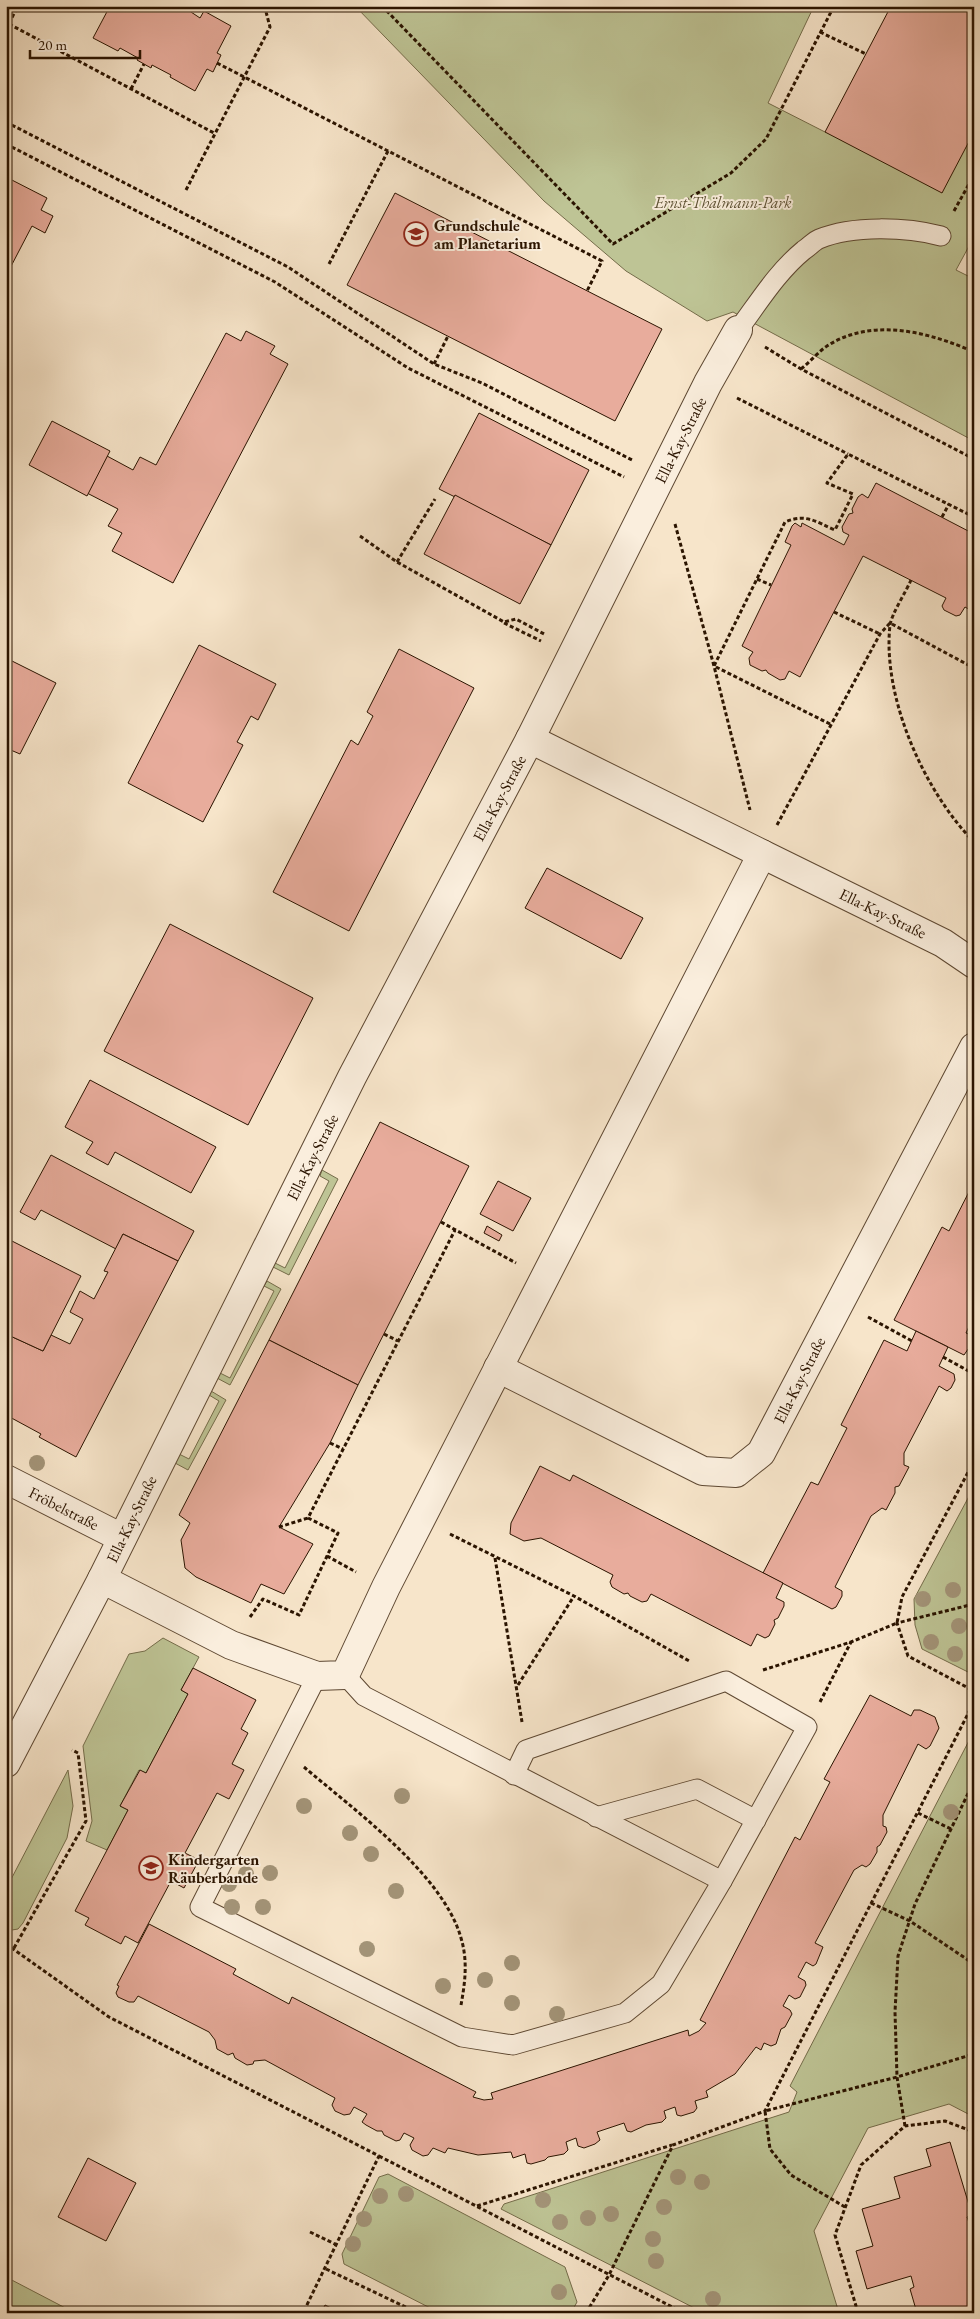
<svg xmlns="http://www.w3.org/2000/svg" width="980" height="2319" viewBox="0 0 980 2319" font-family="'EB Garamond',serif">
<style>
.green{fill:#bec495;stroke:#746c4a}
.building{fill:#e8ac9c;stroke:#2b1400}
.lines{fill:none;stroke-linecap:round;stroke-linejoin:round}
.service-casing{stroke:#5e4832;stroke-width:21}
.minor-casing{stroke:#5e4832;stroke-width:30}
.path{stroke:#2b1400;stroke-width:3;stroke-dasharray:4 2.5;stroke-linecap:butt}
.service{stroke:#faeedd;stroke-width:19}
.minor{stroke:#faeedd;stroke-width:28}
.tree{fill:#a39478}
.labels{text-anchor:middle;stroke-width:4;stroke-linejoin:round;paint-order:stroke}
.park-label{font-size:16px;font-style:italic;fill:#5e5234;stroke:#faeedd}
.poi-label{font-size:16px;font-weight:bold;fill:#2b1400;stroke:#faeedd;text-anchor:start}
.street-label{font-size:16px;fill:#2b1400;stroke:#faeedd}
</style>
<rect width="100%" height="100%" fill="#f7e5ca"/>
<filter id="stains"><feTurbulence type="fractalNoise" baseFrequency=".004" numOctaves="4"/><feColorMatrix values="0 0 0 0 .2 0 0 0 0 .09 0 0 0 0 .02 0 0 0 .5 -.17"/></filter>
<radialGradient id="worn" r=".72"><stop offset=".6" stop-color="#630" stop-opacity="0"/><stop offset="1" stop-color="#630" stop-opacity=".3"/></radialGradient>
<g class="green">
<polygon points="355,6 814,6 768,103 825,132 974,132 974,237 956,270 974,279 974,441 733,312 707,321 626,271 544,201"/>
<polygon points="322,1170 338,1179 289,1275 273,1267 275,1263 285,1268 329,1181 320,1176"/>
<polygon points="267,1281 281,1289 230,1385 217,1378 220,1373 230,1378 274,1291 264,1286"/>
<polygon points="211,1391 226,1400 188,1470 175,1463 179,1454 189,1459 219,1401 209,1395"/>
<polygon points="974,1487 974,1675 922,1649 915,1625 914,1599"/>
<polygon points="163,1638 199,1657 181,1690 188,1694 146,1773 139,1770 120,1806 128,1810 107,1850 86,1841 92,1821 83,1746 129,1654 145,1651"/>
<polygon points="974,1731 974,2117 949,2104 868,2128 814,2231 839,2313 704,2313 501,2209 504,2204 789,2112 797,2092 790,2086"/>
<polygon points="68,1770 73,1806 67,1838 23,1923 18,1929 6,1931 6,1889"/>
<polygon points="388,2174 565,2267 577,2302 571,2313 440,2313 344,2264 342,2254 379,2177"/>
<polygon points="6,2277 75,2313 6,2313"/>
</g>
<g class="building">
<polygon points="110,6 182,6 200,18 204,11 231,26 217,53 221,55 213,72 207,69 195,91 170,77 171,75 152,65 151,68 137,60 138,58 120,48 118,51 93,38"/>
<polygon points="891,6 957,6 974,15 974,132 942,193 825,132"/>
<polygon points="6,177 47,198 41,210 53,216 45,233 32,226 7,274"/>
<polygon points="395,193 662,329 615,421 347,285"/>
<polygon points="246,331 275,346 270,354 288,364 173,583 112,551 122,533 108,526 118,509 87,493 107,456 133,470 140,457 156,465 226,333 241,341"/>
<polygon points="479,413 589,470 551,545 439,489"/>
<polygon points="52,421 110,451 87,496 29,465"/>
<polygon points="876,483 974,534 974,612 965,607 960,615 956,616 944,610 942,606 946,598 863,556 800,677 789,671 785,679 780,680 768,673 766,670 762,671 750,665 749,658 753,652 742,646 791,545 785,542 792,526 795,523 801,527 802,523 844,545 849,535 843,532 842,527 849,514 853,513 852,509 858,497 862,494 868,498"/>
<polygon points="455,495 551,545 520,604 424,554"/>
<polygon points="199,645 276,684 258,720 251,716 237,742 243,745 203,822 128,783"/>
<polygon points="399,649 474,688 349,931 273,892 351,740 358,745 373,716 367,712"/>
<polygon points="6,658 56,683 20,754 6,748"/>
<polygon points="547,868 643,918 621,959 525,908"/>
<polygon points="170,924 313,998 248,1125 104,1051"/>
<polygon points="90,1080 216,1147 191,1193 115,1152 108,1165 86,1153 93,1142 65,1127"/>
<polygon points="380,1122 469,1166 358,1385 269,1340"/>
<polygon points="51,1155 194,1231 178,1261 123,1234 116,1249 41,1210 35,1220 20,1212"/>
<polygon points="498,1181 531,1198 513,1231 480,1214"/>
<polygon points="974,1182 974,1316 966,1333 973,1336 973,1342 964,1355 894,1320 942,1227 949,1231"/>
<polygon points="487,1226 502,1235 499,1241 484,1233"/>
<polygon points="123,1234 178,1261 76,1457 39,1437 41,1434 6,1415 6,1334 43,1351 51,1335 70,1344 83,1319 70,1312 80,1291 94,1299 108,1272 104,1271"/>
<polygon points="6,1238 81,1276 43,1351 6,1334"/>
<polygon points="916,1331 948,1347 939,1366 954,1374 955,1380 951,1388 947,1391 939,1386 904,1453 904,1465 909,1467 899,1486 895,1487 895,1493 886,1510 882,1508 871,1516 835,1587 842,1591 842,1596 836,1607 832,1609 763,1573 811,1482 818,1485 847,1428 841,1425 884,1340 907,1351"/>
<polygon points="269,1340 358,1385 330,1443 279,1527 313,1544 284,1594 261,1584 251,1603 196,1577 185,1568 181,1540 190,1523 179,1515"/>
<polygon points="540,1466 570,1481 573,1475 783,1583 776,1598 784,1602 784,1606 778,1618 774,1620 775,1624 769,1636 765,1638 757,1634 751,1646 651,1594 647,1601 642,1602 630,1596 628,1593 624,1594 612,1587 610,1582 613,1575 541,1538 524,1541 510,1534 511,1523"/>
<polygon points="193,1668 256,1700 241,1729 248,1733 232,1764 244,1770 229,1799 217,1793 185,1853 199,1860 184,1888 171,1881 138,1943 125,1936 121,1944 85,1925 89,1918 75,1911 128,1810 120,1806 140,1770 146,1773 188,1694 181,1690"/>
<polygon points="870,1695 911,1716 914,1710 920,1710 935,1717 939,1728 930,1746 926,1749 918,1744 883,1815 883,1826 886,1827 887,1832 880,1845 877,1847 877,1852 870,1864 866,1867 862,1865 854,1870 815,1943 823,1947 816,1964 813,1966 806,1962 798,1977 805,1981 806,1985 800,1997 795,1999 789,1995 783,2006 790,2010 792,2014 785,2027 781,2029 776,2044 771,2046 764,2043 761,2050 756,2047 735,2074 706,2091 708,2097 695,2101 697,2108 694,2112 681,2116 677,2115 675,2107 664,2111 666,2118 662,2122 646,2125 631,2132 627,2131 624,2123 597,2132 600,2140 595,2144 584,2148 578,2146 576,2138 566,2142 568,2150 564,2154 548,2157 545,2160 531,2164 527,2163 525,2154 513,2158 511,2152 478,2155 448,2148 445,2153 433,2148 428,2155 423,2156 412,2150 410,2145 414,2138 404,2133 400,2140 396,2141 384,2135 382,2131 377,2131 366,2125 362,2122 367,2114 354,2107 350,2114 344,2115 335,2111 332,2105 335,2098 265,2060 254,2061 253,2064 247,2065 235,2058 233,2053 228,2055 217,2049 215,2040 209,2032 138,1996 134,2002 129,2002 118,1997 116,1993 119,1986 117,1985 149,1924 236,1969 233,1974 289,2004 292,1997 476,2092 473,2097 484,2100 493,2099 491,2093 688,2030 689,2036 699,2031 706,2023 700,2020 795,1837 800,1840 830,1782 824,1779"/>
<polygon points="950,2142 972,2215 967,2217 972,2232 974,2231 974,2313 917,2313 910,2289 914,2287 911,2276 867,2289 856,2251 873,2246 862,2209 900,2198 894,2177 931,2166 926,2149"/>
<polygon points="88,2158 136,2183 106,2241 58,2217"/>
<polygon points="325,2305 341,2313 321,2313"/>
</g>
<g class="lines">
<g class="service-casing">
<g id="service">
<path d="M738 330C759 302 777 272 804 250 809 247 814 241 819 239 853 225 906 227 941 236"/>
<polyline points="345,1675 364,1696 722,1881"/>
<polyline points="317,1676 200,1907 462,2037 513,2045 625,2013 661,1984 722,1881 807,1727 726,1681 526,1750 514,1775"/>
<polyline points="596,1817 697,1789 756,1820"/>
</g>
</g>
<g class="minor-casing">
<g id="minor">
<polyline points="762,854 943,943 974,964"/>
<polyline points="498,1368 703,1471 736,1473 761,1453 974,1047"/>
<polyline points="6,1479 122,1538"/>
<polyline points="102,1579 231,1645 317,1676 345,1675 386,1587 762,854 530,739"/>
<polyline points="6,1763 102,1579 352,1077 530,739 708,383 738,330"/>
</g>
</g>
<g class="path">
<polyline points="382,6 613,244 731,173 766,139 834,6"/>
<polyline points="9,24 214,133"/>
<polyline points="6,29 18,6"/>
<polyline points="820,32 866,54"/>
<polyline points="217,63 602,261 587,291"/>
<polyline points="131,89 144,64"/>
<polyline points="6,122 288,267 434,364 482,383 634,461"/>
<polyline points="6,144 275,282 408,368 624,477"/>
<polyline points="186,190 270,27 265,8 261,6"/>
<polyline points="954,211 974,175"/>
<polyline points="329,264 388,151"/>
<polyline points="765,347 801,369 974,459"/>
<polyline points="434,364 448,336"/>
<path d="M801 369C810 362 818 352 827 346 872 317 929 332 974 352"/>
<polyline points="737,398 848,454"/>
<polyline points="942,517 949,504"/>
<polyline points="675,524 714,666 750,810"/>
<polyline points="360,536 397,562 504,622 516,619 546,635"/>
<polyline points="397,562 435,499"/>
<polyline points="757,579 771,585"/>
<path d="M911 580C906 592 892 613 890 625 882 697 924 791 974 842"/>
<polyline points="834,612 880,634"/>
<polyline points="504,623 541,641"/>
<path d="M830 724 714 666 785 522C806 513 816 522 835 530L853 494 827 483 848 454 974 517"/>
<polyline points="777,825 880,634 890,623 974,668"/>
<polyline points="441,1222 516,1263"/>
<polyline points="868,1317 912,1341"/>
<polyline points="384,1334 398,1341"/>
<polyline points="943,1357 974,1374"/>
<polyline points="330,1443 343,1449"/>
<polyline points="279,1527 308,1518"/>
<polyline points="450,1534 574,1596 691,1662"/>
<polyline points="327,1556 356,1572"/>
<polyline points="495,1558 522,1722"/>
<polyline points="974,1604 897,1623 908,1656 974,1691"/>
<polyline points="250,1617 263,1599 299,1615 338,1533 308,1518 455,1230"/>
<polyline points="763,1670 851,1642 897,1623 902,1597 974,1461"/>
<polyline points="518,1685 574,1596"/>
<polyline points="820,1702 851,1642"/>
<path d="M304 1767C354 1810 443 1874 461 1938 468 1961 465 1983 461 2005"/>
<polyline points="918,1813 951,1829"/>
<polyline points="871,1903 910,1921 974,1964"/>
<polyline points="6,1944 109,2017 379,2156 303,2313"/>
<polyline points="14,1948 86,1821 78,1753 72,1750"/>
<polyline points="905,2126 897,2077 895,2012 898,1956 915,1904 974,1781"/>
<polyline points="379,2156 684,2313"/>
<polyline points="477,2206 672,2145"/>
<polyline points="845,2207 791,2175 770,2149 765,2111 897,2077 974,2054"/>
<polyline points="310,2232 337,2245"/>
<polyline points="326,2269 418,2313"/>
<polyline points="586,2313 609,2275 673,2145 765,2111 974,1702"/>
<polyline points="853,2313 856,2306 835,2235 861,2165 905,2126 945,2121 974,2132"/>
</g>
<use href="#service" class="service"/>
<use href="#minor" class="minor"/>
</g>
<g class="tree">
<circle cx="37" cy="1463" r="8"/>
<circle cx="953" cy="1590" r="8"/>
<circle cx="923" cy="1599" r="8"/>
<circle cx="959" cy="1626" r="8"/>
<circle cx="931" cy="1642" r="8"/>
<circle cx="955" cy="1654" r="8"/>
<circle cx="402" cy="1796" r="8"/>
<circle cx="304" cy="1806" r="8"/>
<circle cx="951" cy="1812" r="8"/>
<circle cx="350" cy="1833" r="8"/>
<circle cx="371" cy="1854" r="8"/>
<circle cx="270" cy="1873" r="8"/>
<circle cx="246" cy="1874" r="8"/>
<circle cx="229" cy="1884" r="8"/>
<circle cx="396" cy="1891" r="8"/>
<circle cx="232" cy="1907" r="8"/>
<circle cx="263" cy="1907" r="8"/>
<circle cx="367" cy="1949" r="8"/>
<circle cx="512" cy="1963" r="8"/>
<circle cx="485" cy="1980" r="8"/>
<circle cx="443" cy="1986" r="8"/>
<circle cx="512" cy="2003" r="8"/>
<circle cx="557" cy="2014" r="8"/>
<circle cx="678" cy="2177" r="8"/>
<circle cx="702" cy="2182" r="8"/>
<circle cx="406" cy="2194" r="8"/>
<circle cx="380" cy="2196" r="8"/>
<circle cx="543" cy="2200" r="8"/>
<circle cx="664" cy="2207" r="8"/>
<circle cx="611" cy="2214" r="8"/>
<circle cx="588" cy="2218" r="8"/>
<circle cx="364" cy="2219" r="8"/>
<circle cx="560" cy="2222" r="8"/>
<circle cx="653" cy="2239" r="8"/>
<circle cx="353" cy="2244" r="8"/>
<circle cx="656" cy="2261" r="8"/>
<circle cx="559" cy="2292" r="8"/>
<circle cx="713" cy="2299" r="8"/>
</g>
<defs>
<g id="school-ring" transform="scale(1.25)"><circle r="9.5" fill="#faeedd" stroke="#8f2418" stroke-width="1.5"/><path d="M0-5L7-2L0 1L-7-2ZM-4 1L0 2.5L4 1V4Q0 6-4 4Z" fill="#8f2418"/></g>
</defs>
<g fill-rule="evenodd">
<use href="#school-ring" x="416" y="234"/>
<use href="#school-ring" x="151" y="1868"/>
</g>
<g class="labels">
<g class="park-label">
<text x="723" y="208">Ernst-Thälmann-Park</text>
</g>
<g class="poi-label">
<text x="434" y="231">Grundschule<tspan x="434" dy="18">am Planetarium</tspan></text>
<text x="168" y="1865">Kindergarten<tspan x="168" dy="18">Räuberbande</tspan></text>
</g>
<g class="street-label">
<text transform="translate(680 440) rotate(-63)" y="6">Ella-Kay-Straße</text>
<text transform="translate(499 798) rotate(-62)" y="6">Ella-Kay-Straße</text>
<text transform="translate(883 913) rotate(26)" y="6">Ella-Kay-Straße</text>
<text transform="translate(312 1157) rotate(-63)" y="6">Ella-Kay-Straße</text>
<text transform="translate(799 1380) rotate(-63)" y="6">Ella-Kay-Straße</text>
<text transform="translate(64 1508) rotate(27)" y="6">Fröbelstraße</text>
<text transform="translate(131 1519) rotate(-64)" y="6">Ella-Kay-Straße</text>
</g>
</g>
<rect width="980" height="2319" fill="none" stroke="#f7e5ca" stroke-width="25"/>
<rect x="8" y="8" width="965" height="2304" fill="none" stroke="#2b1400" stroke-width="2.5"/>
<rect x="12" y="12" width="955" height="2294" fill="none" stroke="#2b1400"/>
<path d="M30 50v8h110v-8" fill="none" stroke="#2b1400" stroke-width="2.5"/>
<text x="38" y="50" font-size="15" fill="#2b1400" stroke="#faeedd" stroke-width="4" paint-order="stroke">20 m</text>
<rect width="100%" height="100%" filter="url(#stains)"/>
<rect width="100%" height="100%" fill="url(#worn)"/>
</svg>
